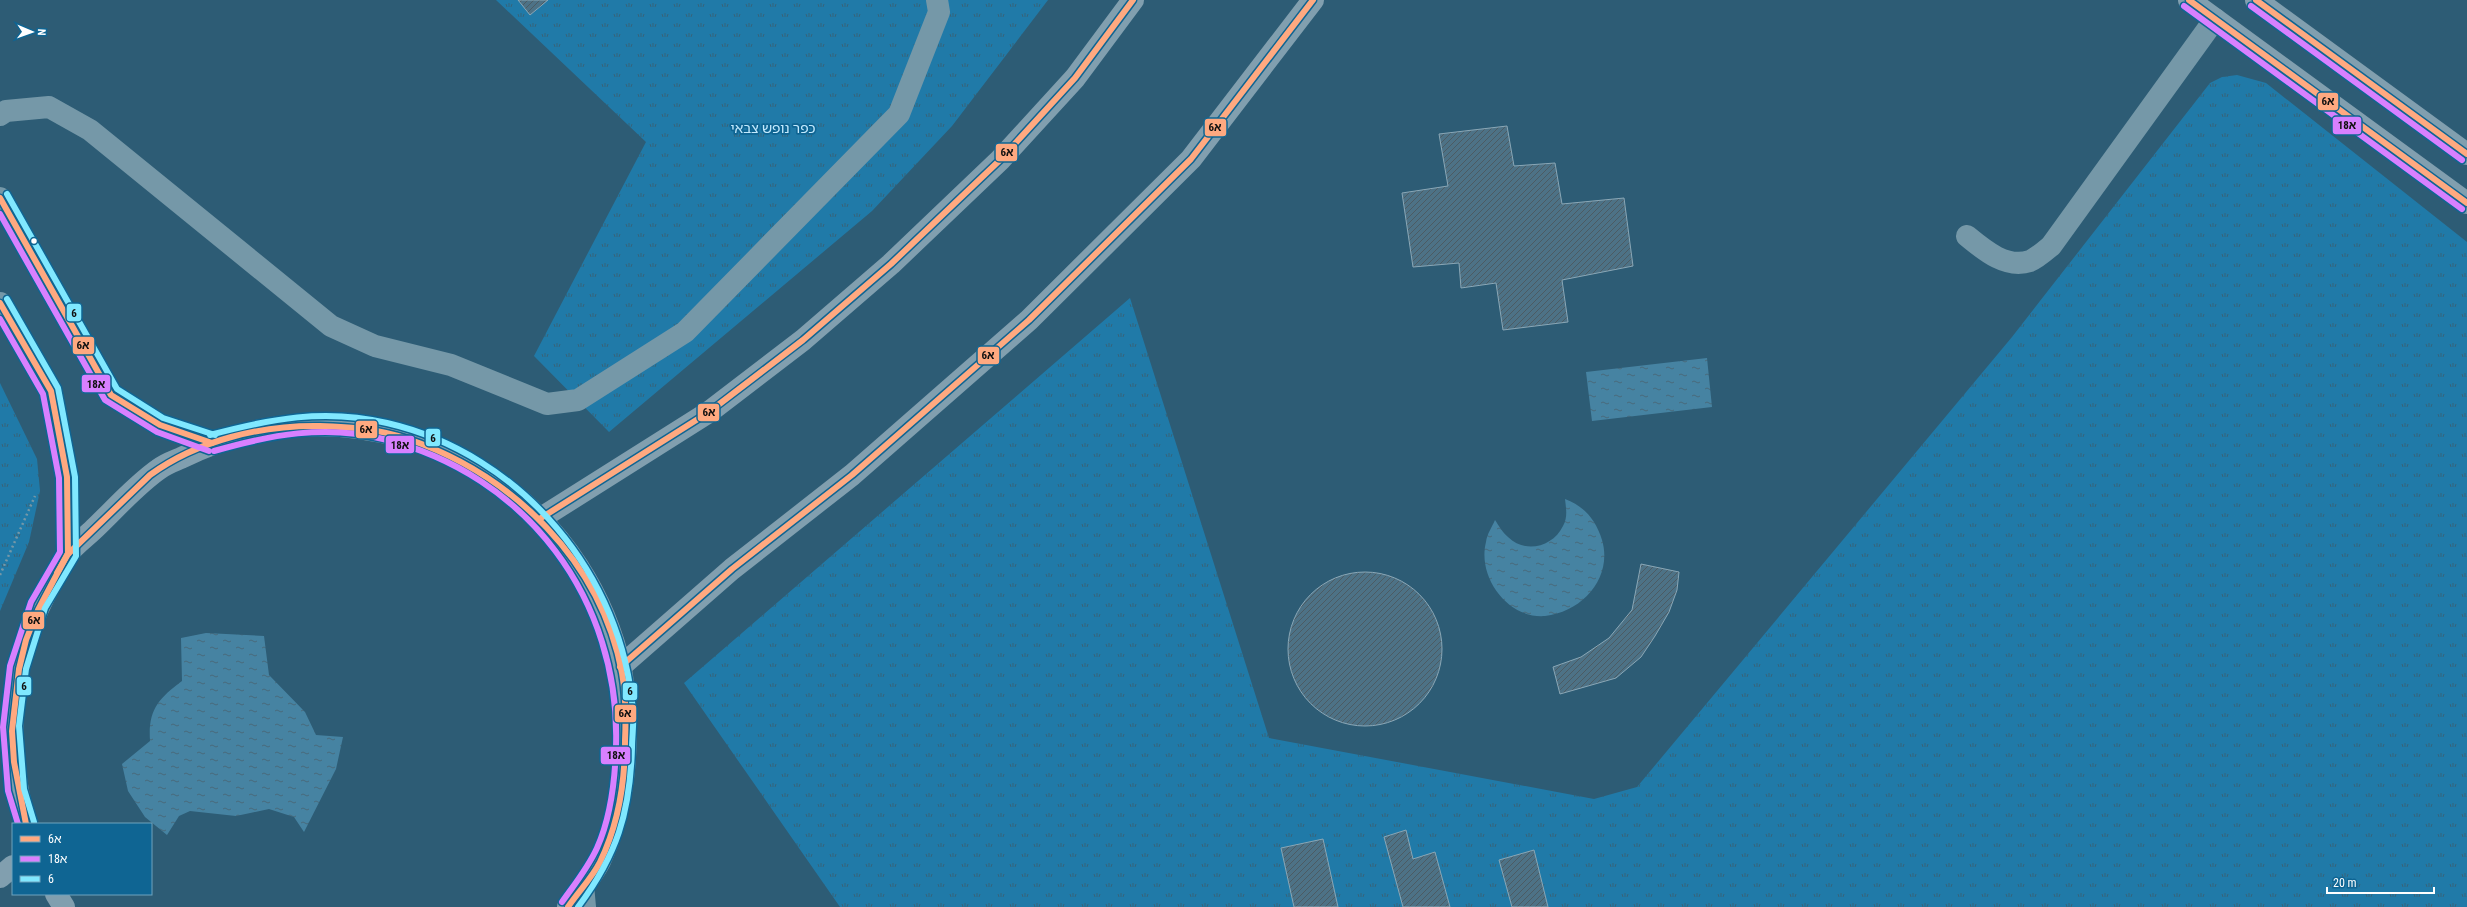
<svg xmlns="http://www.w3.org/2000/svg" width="2467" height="907" viewBox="0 0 2467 907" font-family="'Roboto Condensed','Noto Sans Hebrew',sans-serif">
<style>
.grass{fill:url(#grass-tufts)}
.water{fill:url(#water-ripples)}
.building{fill:url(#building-hatch);stroke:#8aa7b6}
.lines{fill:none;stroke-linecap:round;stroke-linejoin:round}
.path{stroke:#7598a8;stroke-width:2.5;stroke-dasharray:2 3;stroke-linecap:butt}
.minor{stroke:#7598a8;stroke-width:22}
.major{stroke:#819faf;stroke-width:22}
.bus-1-casing{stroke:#0f6593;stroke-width:9}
.bus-2-casing{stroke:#0f6593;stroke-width:9}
.bus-3-casing{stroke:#0f6593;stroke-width:9}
.bus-1{stroke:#ffa980;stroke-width:6}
.bus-2{stroke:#d880ff;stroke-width:6}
.bus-3{stroke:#80e8ff;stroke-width:6}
.bus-dot{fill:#fff;stroke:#0f6593;stroke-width:1.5}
.labels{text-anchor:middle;stroke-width:3.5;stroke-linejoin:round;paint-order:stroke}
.park-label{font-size:14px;fill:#c3eafe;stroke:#0f6593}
.line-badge{stroke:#0f6593;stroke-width:1.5}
.pale-badge-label{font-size:11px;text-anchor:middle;font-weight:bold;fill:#111}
</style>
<defs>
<pattern id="grass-tufts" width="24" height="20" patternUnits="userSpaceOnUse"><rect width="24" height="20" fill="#207aa8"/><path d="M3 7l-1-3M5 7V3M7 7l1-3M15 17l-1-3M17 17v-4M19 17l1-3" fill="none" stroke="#36637a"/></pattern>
<pattern id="water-ripples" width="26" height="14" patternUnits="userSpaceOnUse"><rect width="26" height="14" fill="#4683a2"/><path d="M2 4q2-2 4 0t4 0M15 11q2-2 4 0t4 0" fill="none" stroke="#496a7b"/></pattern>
<pattern id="building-hatch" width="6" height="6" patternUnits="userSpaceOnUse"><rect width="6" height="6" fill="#4d7286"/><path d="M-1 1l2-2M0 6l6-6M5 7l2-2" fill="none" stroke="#4c5b63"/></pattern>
</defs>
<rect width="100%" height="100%" fill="#2d5c75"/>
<g class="grass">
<polygon points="496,0 1048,0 952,126 872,211 609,432 534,356 646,142"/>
<polygon points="2237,75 2266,83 2467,242 2467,907 840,907 684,683 1130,298 1269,738 1594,799 1637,787 2012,337 2210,83 2222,77"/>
<polygon points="0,383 37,459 40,491 29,542 0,611"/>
</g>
<g class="water">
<polygon points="1707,358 1712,407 1592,421 1586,372"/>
<path d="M1565 499C1584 506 1596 520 1602 540 1613 577 1583 612 1545 616 1508 619 1477 577 1486 542 1487 534 1492 527 1495 520 1499 526 1503 533 1508 537 1525 554 1553 547 1563 526 1568 517 1566 508 1565 499Z"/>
<path d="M206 633 264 636 269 675 305 712 316 735 343 737 336 769 304 832 294 817 269 809 236 816 190 811 179 816 167 835 145 817 128 791 122 764 150 741C148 710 158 699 182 681L181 638Z"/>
</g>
<g class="building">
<polygon points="518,0 548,0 530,15"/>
<polygon points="1507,126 1514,166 1555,163 1562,204 1624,198 1633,266 1562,280 1568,322 1503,330 1496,283 1461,288 1459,263 1413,267 1402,193 1448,186 1439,134"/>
<polygon points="1641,564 1679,572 1677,590 1669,612 1655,636 1641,657 1616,678 1560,694 1553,667 1581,657 1609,638 1632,610"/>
<circle cx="1365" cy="649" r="77"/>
<polygon points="1406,830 1413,859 1435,852 1450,907 1403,907 1384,837"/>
<polygon points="1323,839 1338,907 1294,907 1281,848"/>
<polygon points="1534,850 1548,907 1512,907 1499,860"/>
</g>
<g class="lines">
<polyline class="path" points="0,575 35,496"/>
<g class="minor">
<polyline points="0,115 6,111 49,107 90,130 331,326 375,346 451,365 547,404 578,400 685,332 899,114 939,12 937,0"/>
<polyline points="0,198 111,395 160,425 212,443"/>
<path d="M1967 236C1984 250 2006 269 2030 261 2037 258 2045 251 2051 246L2215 19"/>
<polyline points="0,303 51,391 67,477 68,554"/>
<polyline points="583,885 585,907"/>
</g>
<g class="major">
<polyline points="2189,0 2467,203"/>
<polyline points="2256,0 2467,154"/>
<polyline points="541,518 709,412 803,340 891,264 1000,160 1075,78 1133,0"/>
<polyline points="620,667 732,569 852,475 1029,320 1191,159 1313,0"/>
<path d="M26 824C2 742 9 656 52 582 57 573 61 563 67 555 74 545 86 537 94 529 115 509 136 485 159 469 165 464 174 461 181 458 217 440 255 428 295 426 449 415 588 518 621 670 624 684 624 699 625 714 628 763 621 816 600 861 592 877 578 892 568 907"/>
<polyline points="0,877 13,866"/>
<polyline points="56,894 64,907"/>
</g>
<g class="bus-1-casing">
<g id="bus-1">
<polyline points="2189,0 2467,203"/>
<polyline points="2256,0 2467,154"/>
<polyline points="0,198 111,395 160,425 212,443"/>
<polyline points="0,303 51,391 67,477 68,554 57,573"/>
<polyline points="541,518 709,412 803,340 891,264 1000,160 1075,78 1133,0"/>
<polyline points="620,667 732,569 852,475 1029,320 1191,159 1313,0"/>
<path d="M26 824 14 762 12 731 19 669 26 640 38 610 67 555 150 475C198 440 262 425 320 426 349 427 380 429 408 439 513 475 601 561 622 673 626 695 626 719 625 741 625 782 618 825 600 862 592 878 578 892 568 907"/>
</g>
</g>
<g class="bus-2-casing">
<g id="bus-2">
<polyline points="2184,6 2462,209"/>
<polyline points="2251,6 2462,160"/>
<polyline points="0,214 105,400 157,432 209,451"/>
<polyline points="0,319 43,394 59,478 60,552 31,602 10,666 3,727 8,791 18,824"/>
<path d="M214 451C270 435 325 424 383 439 527 474 621 600 616 747 615 781 611 817 597 848 588 868 574 885 562 902"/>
</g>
</g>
<g class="bus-3-casing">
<g id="bus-3">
<polyline points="7,194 117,389 163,418 215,435"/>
<polyline points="7,299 58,388 75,477 76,556 45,608 26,669 19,726 24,789 34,822"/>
<path d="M210 435C270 419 324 408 387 423 521 454 623 575 633 712 634 724 632 736 632 748 630 813 617 855 578 907"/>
</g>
</g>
<use href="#bus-1" class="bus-1"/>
<use href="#bus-2" class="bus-2"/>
<use href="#bus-3" class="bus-3"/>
</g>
<circle class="bus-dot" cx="34" cy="241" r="3.5"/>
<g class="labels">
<g class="park-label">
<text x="773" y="133">כפר נופש צבאי</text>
</g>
</g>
<g class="line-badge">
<rect x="2317" y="92" width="22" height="19" rx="4" fill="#ffa980"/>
<rect x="2332" y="116" width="30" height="19" rx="4" fill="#d880ff"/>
<rect x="1204" y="118" width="23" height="19" rx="4" fill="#ffa980"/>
<rect x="995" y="143" width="23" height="19" rx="4" fill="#ffa980"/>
<rect x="66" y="303" width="16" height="19" rx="4" fill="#80e8ff"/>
<rect x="72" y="336" width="23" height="19" rx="4" fill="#ffa980"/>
<rect x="977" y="346" width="23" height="19" rx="4" fill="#ffa980"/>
<rect x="81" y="374" width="30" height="19" rx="4" fill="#d880ff"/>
<rect x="697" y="403" width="23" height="19" rx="4" fill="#ffa980"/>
<rect x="355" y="420" width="23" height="19" rx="4" fill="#ffa980"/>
<rect x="425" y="428" width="16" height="19" rx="4" fill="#80e8ff"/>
<rect x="385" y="435" width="30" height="19" rx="4" fill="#d880ff"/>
<rect x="22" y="611" width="23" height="19" rx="4" fill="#ffa980"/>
<rect x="16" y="676" width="16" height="20" rx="4" fill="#80e8ff"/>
<rect x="622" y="682" width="16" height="19" rx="4" fill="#80e8ff"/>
<rect x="614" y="704" width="23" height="19" rx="4" fill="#ffa980"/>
<rect x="600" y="746" width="31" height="19" rx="4" fill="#d880ff"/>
</g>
<g class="pale-badge-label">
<text x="2328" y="105">6א</text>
<text x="2347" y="129">18א</text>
<text x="1215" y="131">6א</text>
<text x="1007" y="156">6א</text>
<text x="74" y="317">6</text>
<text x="83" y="349">6א</text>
<text x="988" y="359">6א</text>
<text x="96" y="388">18א</text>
<text x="709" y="416">6א</text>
<text x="366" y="433">6א</text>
<text x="433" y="442">6</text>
<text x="400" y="449">18א</text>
<text x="34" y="624">6א</text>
<text x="24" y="690">6</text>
<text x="630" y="695">6</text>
<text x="625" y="717">6א</text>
<text x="616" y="759">18א</text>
</g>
<rect x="12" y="823" width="140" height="72" fill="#0f6593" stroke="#6fa3be"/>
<rect x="20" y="836" width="20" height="6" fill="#ffa980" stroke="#6fa3be"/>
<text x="48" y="843" font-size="12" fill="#ffffff">6א</text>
<rect x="20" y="856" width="20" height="6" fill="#d880ff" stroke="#6fa3be"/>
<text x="48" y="863" font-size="12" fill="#ffffff">18א</text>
<rect x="20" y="876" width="20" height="6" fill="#80e8ff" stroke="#6fa3be"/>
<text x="48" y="883" font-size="12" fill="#ffffff">6</text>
<g transform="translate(32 32) rotate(92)" stroke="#0f6593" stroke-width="3" paint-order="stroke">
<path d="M0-3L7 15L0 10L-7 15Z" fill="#ffffff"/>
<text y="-6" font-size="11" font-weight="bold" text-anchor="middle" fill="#ffffff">N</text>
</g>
<path d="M2327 887v6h107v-6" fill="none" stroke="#ffffff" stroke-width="2"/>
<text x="2333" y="887" font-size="12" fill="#ffffff" stroke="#0f6593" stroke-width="3" paint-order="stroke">20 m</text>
</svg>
